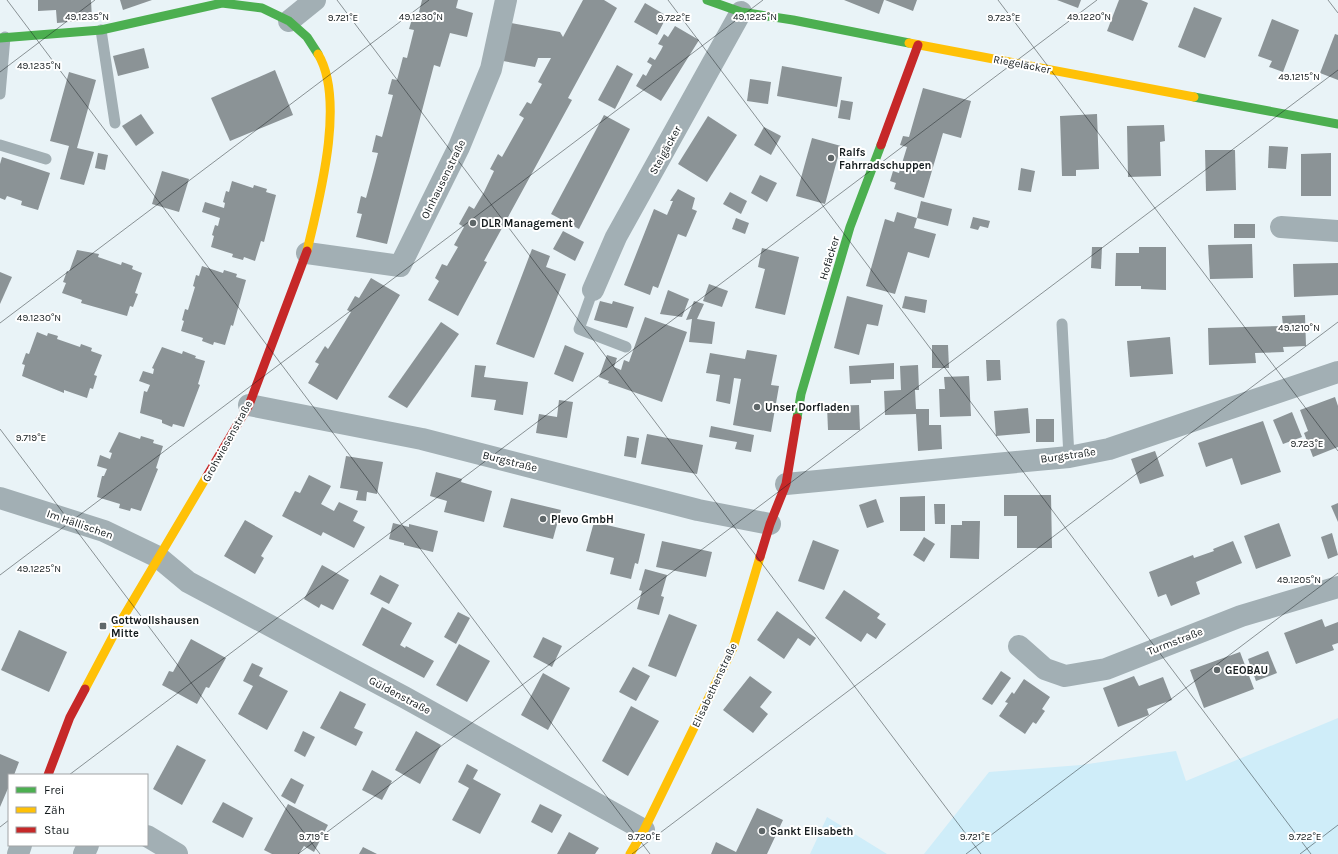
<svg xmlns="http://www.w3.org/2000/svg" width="1338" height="854" viewBox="0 0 1338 854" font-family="Karla,sans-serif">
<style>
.green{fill:#cfedf9}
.building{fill:#8b9396}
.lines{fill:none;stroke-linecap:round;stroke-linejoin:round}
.lane{stroke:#a2afb4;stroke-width:11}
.street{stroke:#a2afb4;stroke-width:22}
.fast{stroke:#4caf50;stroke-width:9}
.slow{stroke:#ffc107;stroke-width:9}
.jam{stroke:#c62828;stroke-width:9}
.ticks{fill:none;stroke:#141b1d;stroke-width:1;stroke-opacity:0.45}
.poi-dot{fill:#5f6769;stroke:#fff;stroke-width:1.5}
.labels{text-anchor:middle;stroke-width:4;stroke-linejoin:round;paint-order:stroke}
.street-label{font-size:11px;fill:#141b1d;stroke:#fff}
.poi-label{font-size:11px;font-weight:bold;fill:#141b1d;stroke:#fff;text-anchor:start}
.ticks-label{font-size:10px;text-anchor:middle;fill:#141b1d;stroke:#fff;stroke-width:4;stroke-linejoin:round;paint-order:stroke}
</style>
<rect width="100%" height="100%" fill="#e9f3f7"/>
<g class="green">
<polygon points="1338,718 1338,854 924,854 989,772 1081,765 1176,751 1186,781"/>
<polygon points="827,817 887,854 810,854"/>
</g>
<g class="building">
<polygon points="38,0 91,0 92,20 57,23 56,10 38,11"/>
<polygon points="120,0 152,0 123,10"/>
<polygon points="422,0 458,0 456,8 473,13 467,37 450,33 440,67 434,65 387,244 356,237 362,214 357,213 361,196 366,198 372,176 378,153 372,152 376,135 382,137 393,95 388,94 392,79 397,80 403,57 407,58 414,30 409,29 412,19 417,20"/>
<polygon points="583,0 604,0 617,8 568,98 572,100 484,261 487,262 458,316 428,300 439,281 435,278 442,264 447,266 458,247 454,245 464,227 459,224 469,206 474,209 484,192 494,171 490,169 498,154 502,157 524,118 519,115 527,102 531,104 542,84 538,82 551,58 538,58 535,67 503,61 511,23 560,32 563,37"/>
<polygon points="844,0 884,0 879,14"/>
<polygon points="885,0 917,0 913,11"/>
<polygon points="1057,0 1081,0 1078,8"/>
<polygon points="1119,0 1141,0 1148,3 1133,41 1107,31"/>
<polygon points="645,3 667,16 657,35 634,22"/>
<polygon points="1194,7 1222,18 1205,58 1178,47"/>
<polygon points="1272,19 1299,30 1283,72 1269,67 1272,61 1258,56"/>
<polygon points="675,26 699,40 661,101 636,86 643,74 646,76 652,65 647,62 650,57 655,60 661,50 663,46 658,44 664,34 668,37"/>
<polygon points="1335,34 1338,35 1338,80 1320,73"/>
<polygon points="144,48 149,68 118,76 113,56"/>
<polygon points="617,65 633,74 615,109 598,100"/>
<polygon points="782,66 842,77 837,107 777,96"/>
<polygon points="275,70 293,115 230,141 211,98"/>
<polygon points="69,72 96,80 77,148 94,152 84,185 60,179 69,146 50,141"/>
<polygon points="750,79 771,82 768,104 747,101"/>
<polygon points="923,88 971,101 961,138 943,133 924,198 894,189 896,183 890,181 893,171 899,173 907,147 900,145 903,136 909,137"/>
<polygon points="841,100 853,102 850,120 838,118"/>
<polygon points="141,114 154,133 136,146 122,126"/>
<polygon points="1097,114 1099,169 1076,170 1076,176 1062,176 1060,116"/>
<polygon points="604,115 630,129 579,229 551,214"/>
<polygon points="708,116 737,135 707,182 678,164"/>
<polygon points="1164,125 1165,141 1160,142 1161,176 1128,177 1127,126"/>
<polygon points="764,127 781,136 771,155 754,145"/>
<polygon points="812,138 841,146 825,204 796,196"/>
<polygon points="1269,146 1288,147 1286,169 1268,168"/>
<polygon points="1205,150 1235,150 1236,190 1206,191"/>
<polygon points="98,153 108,155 105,170 95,168"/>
<polygon points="1331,153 1331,196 1301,196 1301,154"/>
<polygon points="2,157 50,173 38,210 21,205 22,201 7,196 5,200 0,198 0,164"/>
<polygon points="1021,168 1035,171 1031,192 1018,190"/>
<polygon points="162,171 189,179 179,212 152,204"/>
<polygon points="760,175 777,183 767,202 751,193"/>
<polygon points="232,181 253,188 254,185 267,189 266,192 276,195 264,242 261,241 255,261 244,257 243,260 232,257 233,254 211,247 214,236 212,235 215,225 218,226 220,218 202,212 205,202 224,208 225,203 223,202 226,191 229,192"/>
<polygon points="678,189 695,198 692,209 697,211 686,237 678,234 658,288 653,286 650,295 624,285 654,209 667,215 673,201 670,201"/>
<polygon points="730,192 747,201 741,214 723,204"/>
<polygon points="921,201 952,209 948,226 917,218 914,228 936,234 929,258 908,252 895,294 866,286 885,219 894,222 897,212 917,218"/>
<polygon points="973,217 990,221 988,228 980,226 978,230 970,228"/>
<polygon points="736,218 749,223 745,234 732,229"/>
<rect x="1234" y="224" width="21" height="14"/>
<polygon points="563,231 584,242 575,261 553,249"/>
<polygon points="1252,244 1253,278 1210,279 1208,245"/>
<polygon points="1092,247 1102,247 1101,269 1091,268"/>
<polygon points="1139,247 1166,247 1166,290 1141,289 1141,286 1115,286 1116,253 1139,253"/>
<polygon points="762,248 799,257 785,315 755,308 765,269 758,267"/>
<polygon points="532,249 550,256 546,267 566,274 534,358 496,344"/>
<polygon points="77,250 99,254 98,257 121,265 122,262 133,266 132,269 142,273 135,293 138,294 133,307 130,306 127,316 81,303 82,300 62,293 66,283 63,282 67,271 69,272"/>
<polygon points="1338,263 1338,295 1294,297 1293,264"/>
<polygon points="202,266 223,273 224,270 237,274 236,277 246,280 233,326 231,325 225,345 214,342 213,345 202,341 203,338 181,331 184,321 182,320 185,309 188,310 195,287 193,286 196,275 199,276"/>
<polygon points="0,272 12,277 0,304"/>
<polygon points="371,278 400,295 337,400 308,383 319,364 315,362 325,346 328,349 351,312 347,310 355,296 359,298"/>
<polygon points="709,284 728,291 722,307 703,301"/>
<polygon points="668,290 689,299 682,317 660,314"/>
<polygon points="847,296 883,305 878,326 867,324 859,355 834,348"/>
<polygon points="905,296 927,300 925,313 902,308"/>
<polygon points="600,301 612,304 613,301 634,307 627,328 594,320"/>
<polygon points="694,301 704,304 697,319 715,322 712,344 689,342 692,319 686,320"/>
<polygon points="1305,315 1306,346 1283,347 1284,352 1255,353 1256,363 1209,365 1208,328 1283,326 1282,316"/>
<polygon points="645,317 687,332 662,402 608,383 609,381 599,377 607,355 617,358 614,367 621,370 624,360 629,362"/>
<polygon points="441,322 459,334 407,408 388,397"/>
<polygon points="37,332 47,336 48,333 58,336 57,339 80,347 81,344 92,348 91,351 102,355 94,375 97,376 93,389 90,388 87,398 64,390 64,393 22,376 25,365 22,364 26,353 29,354"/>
<polygon points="1170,337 1173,374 1130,377 1127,341"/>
<polygon points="565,345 584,353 573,382 554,374"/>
<polygon points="932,345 948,345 949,368 932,368"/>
<polygon points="162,347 182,354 183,351 196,356 195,358 205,361 198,384 200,385 184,427 173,424 172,427 162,423 162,420 140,413 144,391 147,392 150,385 139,381 143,371 153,374 154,369 152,368"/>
<polygon points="747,350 777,355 771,385 779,386 771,432 733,425 741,379 734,378 730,404 716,401 720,375 706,373 710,353 745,359"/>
<polygon points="986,360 1000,360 1001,380 987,381"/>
<polygon points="894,363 894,379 871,380 871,383 850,384 849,366"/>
<polygon points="475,365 486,366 484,377 528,382 523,415 494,410 496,400 471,397"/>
<polygon points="918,365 919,390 915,390 916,409 929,409 929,425 941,425 942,449 918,451 916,414 885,415 884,391 901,390 900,366"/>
<polygon points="969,376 971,416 940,417 939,389 945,389 944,377"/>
<polygon points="1335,397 1338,406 1338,447 1313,457 1304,433 1308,431 1300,410"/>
<polygon points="559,400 573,402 567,438 536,433 539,414 557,417"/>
<polygon points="859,405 860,430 828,430 827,406"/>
<polygon points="1028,408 1030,433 996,436 994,411"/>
<polygon points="1292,412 1302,437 1283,444 1273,420"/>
<rect x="1036" y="419" width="18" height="23"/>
<polygon points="1263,421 1281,472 1241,485 1232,458 1206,467 1198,443"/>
<polygon points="711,426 754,435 751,452 735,449 737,442 709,437"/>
<polygon points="119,432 140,439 141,436 154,440 153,443 163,446 156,468 158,469 141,511 131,508 130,511 119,508 120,504 97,497 102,476 104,476 107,469 97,466 100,455 110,459 112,453 109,452"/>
<polygon points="647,434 703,445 697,474 641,464"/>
<polygon points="627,436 639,438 636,458 624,456"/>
<polygon points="1155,451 1164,476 1140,484 1131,459"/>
<polygon points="346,456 383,462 377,494 367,492 366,501 356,500 358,491 340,488"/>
<polygon points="436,472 462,479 461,482 492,491 484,522 444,512 447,501 430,496"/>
<polygon points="309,475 331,486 321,504 334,511 339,502 358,511 353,521 365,527 354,548 323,532 321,536 282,516 295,491 300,493"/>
<polygon points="1004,495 1051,495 1052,548 1017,548 1017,516 1004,516"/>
<polygon points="925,496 925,531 900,531 900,497"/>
<polygon points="511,498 561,510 553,539 503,527"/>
<polygon points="876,499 884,522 867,528 859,505"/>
<polygon points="1338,503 1338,522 1331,506"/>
<polygon points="934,504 945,504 945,524 935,524"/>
<polygon points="245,520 273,536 261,556 264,558 255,574 224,556"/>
<polygon points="962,521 980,521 979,559 950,558 951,525 962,525"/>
<polygon points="594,522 645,534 638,564 635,563 631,579 610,574 614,558 586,551"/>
<polygon points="393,523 409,527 409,524 438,531 433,552 404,545 404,543 389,539"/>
<polygon points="1279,523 1291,556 1256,569 1244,536"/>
<polygon points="1332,533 1338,555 1328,559 1321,537"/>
<polygon points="924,537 935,544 924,562 913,555"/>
<polygon points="813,540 839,550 824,590 798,581"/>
<polygon points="662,541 712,552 706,577 656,567"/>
<polygon points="1233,541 1242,563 1196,582 1200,594 1171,606 1166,594 1158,597 1149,572 1193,555 1194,558 1214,551 1213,549"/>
<polygon points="322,565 349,580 333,610 321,604 319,608 304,599"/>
<polygon points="645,569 667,575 661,596 664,597 659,615 637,609 642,591 639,590"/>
<polygon points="380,575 399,585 389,604 370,594"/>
<polygon points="844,590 880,614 877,618 886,624 876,639 867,633 861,642 825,618"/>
<polygon points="382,607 412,623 400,645 405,648 406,646 434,661 424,678 362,645"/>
<polygon points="777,611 816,638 810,646 798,638 784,659 757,640"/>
<polygon points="458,612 470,618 456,644 444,637"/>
<polygon points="669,614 697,625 676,677 648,666"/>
<polygon points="1322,619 1325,627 1338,622 1338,643 1332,645 1334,650 1296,664 1284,633"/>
<polygon points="19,630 67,652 49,692 1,670"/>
<polygon points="543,637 562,646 552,667 533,657"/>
<polygon points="191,639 226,658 209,688 206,687 197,704 162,685 169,671 173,672"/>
<polygon points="459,644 490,661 467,702 436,685"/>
<polygon points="1268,651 1277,673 1256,681 1248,659"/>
<polygon points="1240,652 1254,689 1204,708 1190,670"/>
<polygon points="252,663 263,668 259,676 288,691 267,730 238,714 253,686 243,681"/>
<polygon points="633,667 650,676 636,701 619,692"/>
<polygon points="1001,671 1011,678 992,705 982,699"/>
<polygon points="543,673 570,688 548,730 521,715"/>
<polygon points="750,676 772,692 760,707 768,714 753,733 723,710"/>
<polygon points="1134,676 1139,686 1163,677 1172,700 1147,709 1149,715 1118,727 1103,688"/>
<polygon points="1024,679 1050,697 1042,709 1045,711 1036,724 1033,722 1025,734 999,716 1008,703 1005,702 1012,692 1014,694"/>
<polygon points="340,691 366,704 354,728 363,732 356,746 320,728"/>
<polygon points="631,706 659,721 628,776 602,761"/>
<polygon points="303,731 315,737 305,757 294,751"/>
<polygon points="416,731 441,745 420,784 395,770"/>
<polygon points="177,745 206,760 182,805 153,789"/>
<polygon points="0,754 19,762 14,775 9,775 9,786 0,807"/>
<polygon points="467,764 478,770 473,779 501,794 480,834 452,820 469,788 458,782"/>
<polygon points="372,770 392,781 382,800 362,790"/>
<polygon points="291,778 304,785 295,804 281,796"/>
<polygon points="223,802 253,818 243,838 212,822"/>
<polygon points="288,804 328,825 314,852 304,846 299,854 272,854 264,850"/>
<polygon points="540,804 562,815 552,833 531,822"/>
<polygon points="757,808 783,820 767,854 711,854 716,842 736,852"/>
<polygon points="569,832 599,848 595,854 557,854"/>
<polygon points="363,847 377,854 359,854"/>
</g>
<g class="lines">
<g class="lane">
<polyline points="101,30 115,123"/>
<polyline points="0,94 5,37"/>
<polyline points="0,145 46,159"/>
<polyline points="593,290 579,329 626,347"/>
<polyline points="1062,324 1069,457"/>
</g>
<g class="street">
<polyline points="289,21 315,0"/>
<polyline points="1281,227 1338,231"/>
<polyline points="307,253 400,266 459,147 491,69 506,0"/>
<polyline points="593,290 616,237 741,12"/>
<polyline points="249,405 422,439 698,510 770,524"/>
<polyline points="786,484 1069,457 1109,449 1338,372"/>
<polyline points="0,498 104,531 158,557 188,582 404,697 644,830"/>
<polyline points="1019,646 1045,669 1065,676 1106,669 1241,616 1338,587"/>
<polyline points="147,836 177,854"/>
<polyline points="18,854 21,845"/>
<polyline points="84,854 88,845"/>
</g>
<g class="fast">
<polyline points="707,0 741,12 793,20 909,43"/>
<polyline points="0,38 101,30 222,3 262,8 289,21 307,37 318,54"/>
<polyline points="1194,97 1338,124"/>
<polyline points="797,418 801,394 850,227 881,145"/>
</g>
<g class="slow">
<polyline points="909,43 1194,97"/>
<path d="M307 251C319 200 346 100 318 54"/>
<polyline points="85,689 121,621 207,476"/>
<polyline points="630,854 644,830 733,648 760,557"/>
</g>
<g class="jam">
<polyline points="881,145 918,45"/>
<polyline points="207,476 249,405 307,251"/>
<polyline points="760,557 770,524 786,484 797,418"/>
<polyline points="48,775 70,717 85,689"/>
</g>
</g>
<path class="ticks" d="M7 0 650 854M337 0 981 854M668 0 1311 854M998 0 1338 451M1328 0 1338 13M0 72 95 0M0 323 429 0M0 429 320 854M0 575 763 0M69 775 1097 0M0 827 9 820M298 854 1338 70M632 854 1338 322M966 854 1338 573M1300 854 1338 825"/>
<g class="poi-dot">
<circle cx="831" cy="158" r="4"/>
<circle cx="473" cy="223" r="4"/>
<circle cx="757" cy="407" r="4"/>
<circle cx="543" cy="519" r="4"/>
<rect x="99" y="622" width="8" height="8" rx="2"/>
<circle cx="1217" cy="670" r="4"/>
<circle cx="762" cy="831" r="4"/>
</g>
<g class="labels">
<g class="street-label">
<text transform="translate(1022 64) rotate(11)" y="4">Riegeläcker</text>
<text transform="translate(665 150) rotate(-61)" y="4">Steigäcker</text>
<text transform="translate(443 179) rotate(-64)" y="4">Olnhausenstraße</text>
<text transform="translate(829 258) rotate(-73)" y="4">Hofäcker</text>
<text transform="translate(227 441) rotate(-61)" y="4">Grohwiesenstraße</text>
<text transform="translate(1068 455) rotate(-8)" y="4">Burgstraße</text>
<text transform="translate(510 461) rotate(14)" y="4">Burgstraße</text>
<text transform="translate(80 524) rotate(19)" y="4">Im Hällischen</text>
<text transform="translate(1175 641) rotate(-21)" y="4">Turmstraße</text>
<text transform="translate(714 685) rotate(-65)" y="4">Elisabethenstraße</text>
<text transform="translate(400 695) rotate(28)" y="4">Güldenstraße</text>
</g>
<g class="poi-label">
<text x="839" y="156">Ralfs<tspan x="839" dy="13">Fahrradschuppen</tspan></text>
<text x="481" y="227">DLR Management</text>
<text x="765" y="411">Unser Dorfladen</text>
<text x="551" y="523">Plevo GmbH</text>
<text x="111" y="624">Gottwollshausen<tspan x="111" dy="13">Mitte</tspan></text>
<text x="1225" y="674">GEOBAU</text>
<text x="770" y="835">Sankt Elisabeth</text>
</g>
</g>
<g class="ticks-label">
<text x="87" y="20">49.1235°N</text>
<text x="421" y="20">49.1230°N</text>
<text x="755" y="20">49.1225°N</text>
<text x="1089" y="20">49.1220°N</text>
<text x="343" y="21">9.721°E</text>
<text x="674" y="21">9.722°E</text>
<text x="1004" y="21">9.723°E</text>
<text x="39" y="69">49.1235°N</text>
<text x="1299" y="80">49.1215°N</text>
<text x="39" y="321">49.1230°N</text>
<text x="1299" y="331">49.1210°N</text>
<text x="31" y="441">9.719°E</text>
<text x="1307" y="447">9.723°E</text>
<text x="39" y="572">49.1225°N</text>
<text x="1299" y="583">49.1205°N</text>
<text x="314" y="840">9.719°E</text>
<text x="644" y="840">9.720°E</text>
<text x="975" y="840">9.721°E</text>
<text x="1305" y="840">9.722°E</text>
</g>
<rect x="8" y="774" width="140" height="72" fill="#ffffff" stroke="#a1a4a5"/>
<rect x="16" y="787" width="20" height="6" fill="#4caf50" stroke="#a1a4a5"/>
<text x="44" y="794" font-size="12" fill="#141b1d">Frei</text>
<rect x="16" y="807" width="20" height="6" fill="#ffc107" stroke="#a1a4a5"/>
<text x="44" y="814" font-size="12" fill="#141b1d">Zäh</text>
<rect x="16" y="827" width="20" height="6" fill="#c62828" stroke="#a1a4a5"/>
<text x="44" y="834" font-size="12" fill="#141b1d">Stau</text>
</svg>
